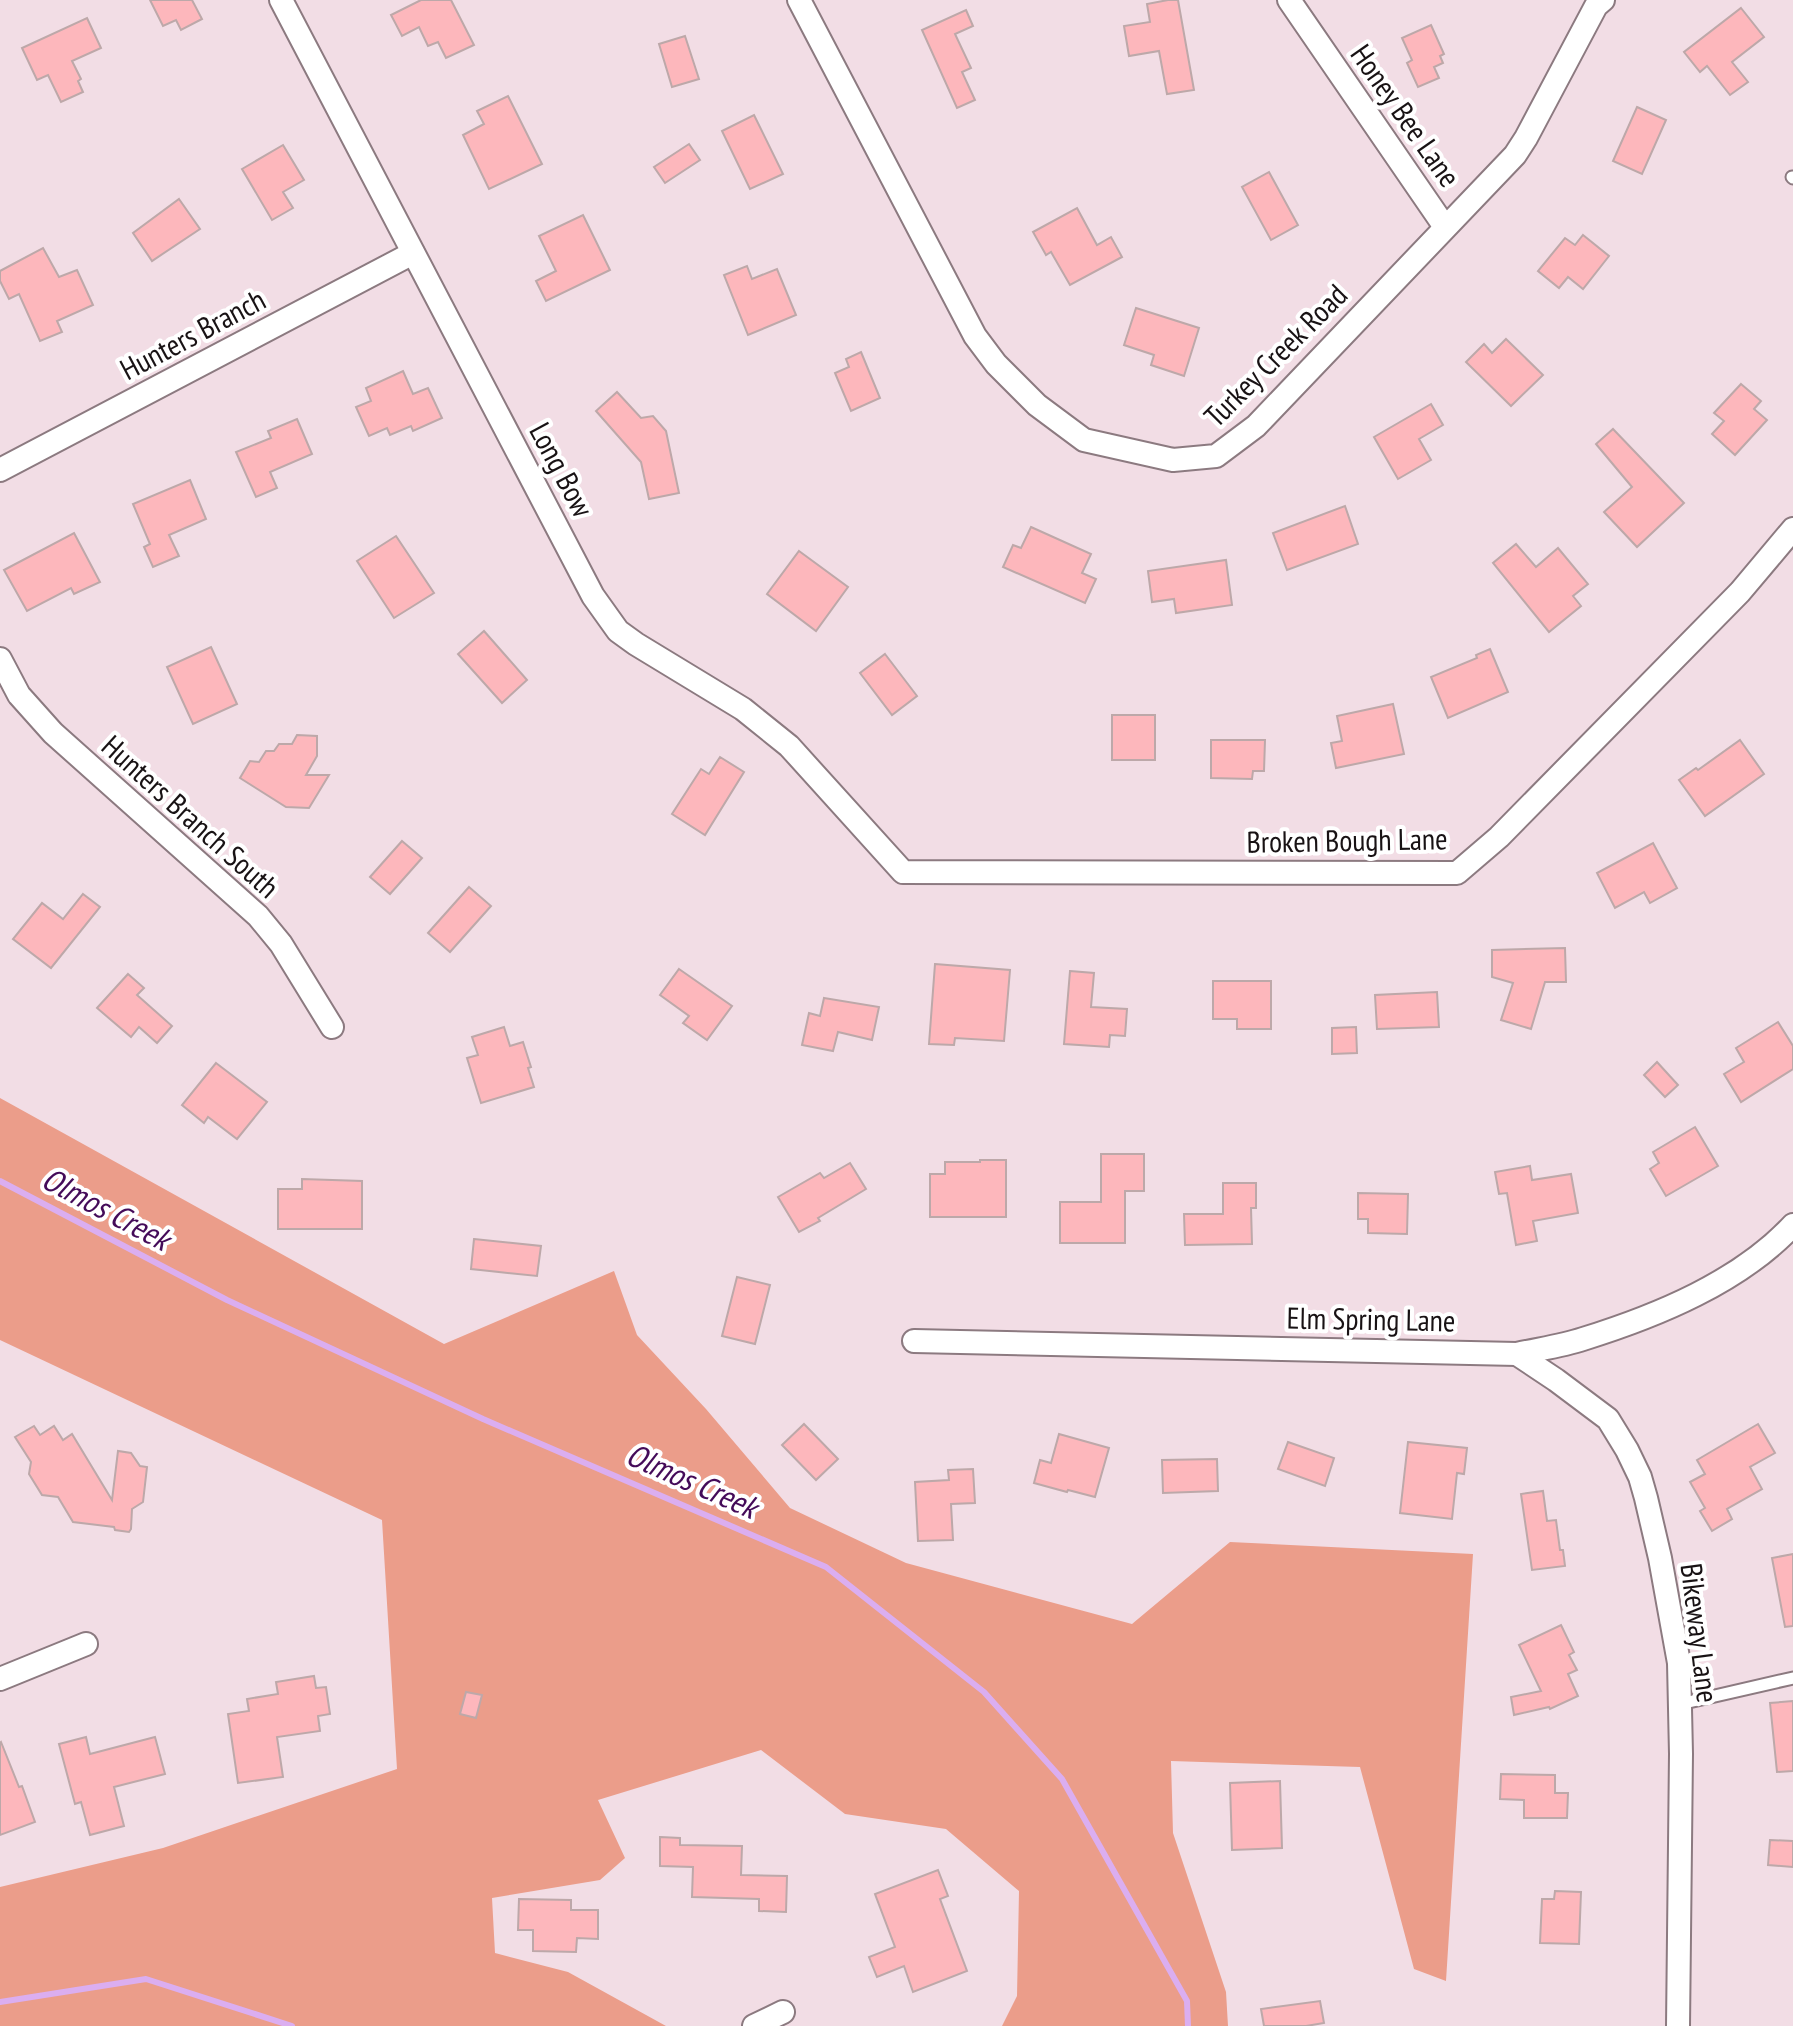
<svg xmlns="http://www.w3.org/2000/svg" width="1793" height="2026" viewBox="0 0 1793 2026" font-family="'PT Sans Narrow',sans-serif">
<style>
.green{fill:#eb9d8a}
.lines{fill:none;stroke-linecap:round;stroke-linejoin:round}
.stream{stroke:#dbaef0;stroke-width:6}
.building{fill:#fdb7bc;stroke:#bda8a9;stroke-width:2}
.lane-casing{stroke:#8c7a80;stroke-width:15}
.street-casing{stroke:#8c7a80;stroke-width:26}
.lane{stroke:#fff;stroke-width:11}
.street{stroke:#fff;stroke-width:22}
.labels{text-anchor:middle;stroke-width:8;stroke-linejoin:round;paint-order:stroke}
.street-label{font-size:30px;fill:#181214;stroke:#fff}
.water-label{font-size:32px;font-style:italic;fill:#440b59;stroke:#fff}
</style>
<rect width="100%" height="100%" fill="#f2dde5"/>
<polygon class="green" points="0,1098 444,1344 614,1271 637,1335 706,1409 790,1508 906,1563 1132,1624 1230,1542 1473,1554 1446,1981 1414,1969 1360,1767 1171,1761 1173,1833 1226,1992 1228,2026 1002,2026 1017,1996 1019,1891 946,1829 845,1814 761,1750 598,1800 625,1858 600,1880 492,1898 495,1953 568,1972 666,2026 0,2026 0,1887 163,1848 397,1769 382,1520 0,1340"/>
<g class="lines">
<g class="stream">
<polyline points="0,1181 227,1300 483,1419 826,1567 984,1692 1062,1779 1187,2001 1188,2026"/>
<polyline points="0,2002 146,1979 292,2026"/>
</g>
</g>
<g class="building">
<polygon points="150,0 192,0 202,19 181,30 176,20 163,26"/>
<polygon points="421,0 451,0 474,45 446,58 438,42 428,46 419,27 402,36 391,15"/>
<polygon points="1168,0 1178,0 1194,90 1167,94 1159,51 1129,56 1124,26 1150,22 1147,4"/>
<polygon points="1741,8 1764,37 1732,62 1748,82 1730,95 1707,66 1700,72 1684,52"/>
<polygon points="966,10 973,26 955,34 971,68 962,72 975,100 957,108 922,30"/>
<polygon points="87,18 101,48 72,61 81,79 78,81 83,92 61,102 48,75 37,80 22,48"/>
<polygon points="1431,25 1444,54 1440,56 1443,63 1434,67 1439,78 1418,87 1407,63 1412,60 1402,38"/>
<polygon points="685,36 699,79 672,87 659,44"/>
<polygon points="508,96 542,164 489,189 463,135 484,124 477,111"/>
<polygon points="1637,107 1666,120 1642,174 1613,161"/>
<polygon points="754,115 783,174 750,189 722,131"/>
<polygon points="689,144 700,160 665,183 654,167"/>
<polygon points="283,145 304,180 283,192 293,208 272,220 242,169"/>
<polygon points="1269,172 1298,225 1271,240 1242,187"/>
<polygon points="179,199 200,229 152,261 133,233"/>
<polygon points="1077,208 1097,245 1111,237 1122,257 1070,285 1051,252 1046,255 1033,232"/>
<polygon points="583,215 610,270 546,301 536,281 556,271 539,236"/>
<polygon points="1583,235 1609,256 1583,289 1568,277 1559,288 1538,271 1565,238 1575,245"/>
<polygon points="43,248 59,277 77,270 93,305 57,321 62,332 40,341 19,294 9,299 0,281 0,271"/>
<polygon points="747,266 752,279 777,269 796,315 748,335 724,275"/>
<polygon points="1136,308 1199,328 1184,376 1151,365 1154,355 1124,345"/>
<polygon points="1506,339 1543,375 1511,406 1466,362 1484,344 1492,353"/>
<polygon points="861,352 880,398 851,411 835,373 849,367 846,359"/>
<polygon points="403,371 413,394 428,388 442,418 413,431 411,426 390,435 387,428 369,436 356,407 371,401 366,388"/>
<polygon points="1741,384 1761,401 1754,409 1767,420 1735,455 1712,434 1724,421 1714,413"/>
<polygon points="617,392 641,418 653,416 666,431 679,493 649,499 641,462 596,411"/>
<polygon points="1431,404 1443,425 1419,439 1431,460 1398,479 1374,437"/>
<polygon points="297,419 312,454 270,472 277,488 256,497 236,452 271,438 268,431"/>
<polygon points="1613,429 1684,503 1637,547 1604,512 1632,487 1596,444"/>
<polygon points="190,480 206,519 169,535 179,556 153,567 144,547 150,544 133,504"/>
<polygon points="1345,506 1358,544 1287,570 1273,533"/>
<polygon points="1031,527 1091,554 1082,573 1096,579 1085,603 1003,567 1013,545 1021,548"/>
<polygon points="74,533 100,582 74,594 71,588 27,611 4,570"/>
<polygon points="396,536 434,593 394,618 357,561"/>
<polygon points="1516,544 1536,567 1558,548 1588,584 1573,596 1581,606 1549,632 1493,563"/>
<polygon points="799,551 848,587 816,631 767,594"/>
<polygon points="1226,560 1232,605 1176,613 1174,599 1152,602 1148,571"/>
<polygon points="484,631 527,680 502,703 458,654"/>
<polygon points="211,647 237,704 193,724 167,667"/>
<polygon points="1490,649 1508,692 1448,718 1431,677 1477,658 1476,655"/>
<polygon points="885,654 917,696 892,715 860,673"/>
<polygon points="1393,704 1404,754 1336,768 1331,743 1342,741 1337,716"/>
<rect x="1112" y="715" width="43" height="45"/>
<polygon points="297,735 317,736 317,756 306,775 329,775 309,808 286,807 240,778 250,761 259,762 266,751 274,751 279,744 292,744"/>
<polygon points="1211,740 1265,740 1264,771 1253,771 1252,779 1211,778"/>
<polygon points="1740,740 1764,774 1705,816 1679,780 1696,768 1698,770"/>
<polygon points="720,757 744,772 705,835 672,814 701,769 709,774"/>
<polygon points="402,841 422,858 390,894 370,877"/>
<polygon points="1653,843 1677,888 1650,903 1644,892 1615,908 1597,873"/>
<polygon points="469,887 491,906 450,952 428,933"/>
<polygon points="83,894 100,907 51,968 13,939 42,903 63,919"/>
<polygon points="1565,948 1566,982 1545,982 1531,1029 1501,1020 1513,983 1492,977 1492,950"/>
<polygon points="935,964 1010,970 1004,1041 955,1038 954,1045 929,1044"/>
<polygon points="679,969 732,1006 707,1040 683,1023 689,1016 660,995"/>
<polygon points="1070,971 1094,973 1091,1007 1127,1009 1125,1036 1110,1035 1109,1047 1064,1044"/>
<polygon points="128,974 144,988 137,995 172,1026 157,1043 139,1027 131,1037 97,1008"/>
<polygon points="1213,981 1271,981 1271,1029 1237,1029 1237,1019 1213,1019"/>
<polygon points="1437,992 1439,1027 1377,1029 1375,995"/>
<polygon points="824,998 879,1007 872,1040 838,1032 833,1051 802,1045 809,1013 820,1016"/>
<polygon points="1778,1022 1793,1046 1793,1069 1741,1102 1724,1074 1744,1062 1736,1048"/>
<polygon points="504,1027 510,1046 523,1042 531,1067 528,1068 534,1087 481,1103 467,1058 478,1055 472,1037"/>
<polygon points="1356,1027 1357,1053 1332,1054 1332,1028"/>
<polygon points="1657,1062 1678,1085 1665,1097 1644,1075"/>
<polygon points="216,1063 267,1102 237,1139 208,1117 204,1123 182,1105"/>
<polygon points="1695,1127 1718,1166 1666,1196 1650,1169 1659,1163 1653,1152"/>
<polygon points="1101,1154 1144,1154 1144,1191 1125,1191 1125,1243 1060,1243 1060,1202 1101,1202"/>
<polygon points="980,1160 1006,1160 1006,1217 930,1217 930,1174 945,1174 945,1162 980,1162"/>
<polygon points="850,1163 866,1189 818,1218 820,1221 799,1232 778,1197 820,1173 824,1178"/>
<polygon points="1530,1166 1532,1180 1571,1174 1578,1213 1533,1221 1537,1241 1516,1245 1507,1193 1499,1194 1495,1172"/>
<polygon points="302,1179 362,1181 362,1229 278,1229 278,1189 302,1189"/>
<polygon points="1223,1183 1256,1183 1256,1208 1251,1208 1252,1244 1185,1245 1184,1214 1223,1214"/>
<polygon points="1358,1193 1408,1194 1407,1234 1368,1233 1368,1219 1358,1219"/>
<polygon points="474,1239 541,1246 537,1276 471,1269"/>
<polygon points="737,1277 770,1285 755,1344 722,1336"/>
<polygon points="804,1424 838,1459 816,1480 782,1445"/>
<polygon points="1758,1424 1775,1453 1750,1467 1762,1489 1727,1509 1732,1519 1712,1531 1700,1511 1705,1508 1690,1482 1705,1474 1697,1460"/>
<polygon points="34,1426 40,1435 54,1426 63,1440 72,1434 112,1500 118,1451 131,1453 140,1466 147,1467 143,1502 132,1509 131,1529 129,1532 115,1530 114,1527 73,1522 58,1497 42,1495 29,1474 31,1462 15,1437"/>
<polygon points="1059,1434 1109,1448 1095,1497 1068,1490 1067,1492 1034,1483 1040,1460 1051,1463"/>
<polygon points="1288,1442 1334,1458 1325,1486 1278,1469"/>
<polygon points="1408,1442 1467,1448 1464,1474 1457,1473 1452,1519 1400,1513"/>
<polygon points="1217,1459 1218,1491 1163,1493 1162,1460"/>
<polygon points="973,1469 975,1503 951,1504 953,1540 918,1541 915,1482 949,1480 948,1470"/>
<polygon points="1543,1491 1547,1521 1556,1520 1560,1550 1563,1550 1565,1566 1532,1570 1521,1494"/>
<polygon points="1793,1554 1793,1626 1785,1627 1772,1558"/>
<polygon points="1561,1625 1574,1652 1569,1655 1577,1670 1568,1674 1578,1696 1550,1709 1549,1707 1514,1715 1511,1697 1541,1691 1519,1645"/>
<polygon points="314,1676 316,1688 326,1687 330,1714 318,1716 320,1731 277,1737 283,1777 238,1783 228,1714 249,1711 247,1699 278,1694 276,1682"/>
<polygon points="466,1692 482,1695 476,1718 460,1714"/>
<polygon points="1793,1701 1793,1771 1777,1772 1770,1703"/>
<polygon points="86,1737 90,1754 155,1737 165,1774 114,1787 124,1826 90,1835 81,1802 75,1804 59,1744"/>
<polygon points="1,1742 19,1787 22,1786 35,1822 0,1835 0,1743"/>
<polygon points="1501,1774 1555,1775 1555,1793 1568,1793 1567,1818 1524,1818 1524,1800 1500,1799"/>
<polygon points="1280,1781 1282,1848 1232,1850 1230,1783"/>
<polygon points="660,1837 680,1838 680,1845 742,1846 741,1875 787,1876 786,1912 759,1911 759,1899 692,1897 693,1867 660,1866"/>
<polygon points="1770,1840 1793,1841 1793,1867 1768,1865"/>
<polygon points="938,1870 948,1896 940,1899 967,1971 913,1992 904,1966 877,1977 869,1957 895,1947 875,1894"/>
<polygon points="1555,1891 1581,1892 1579,1944 1540,1943 1542,1899 1554,1899"/>
<polygon points="519,1899 571,1900 571,1910 598,1910 598,1939 577,1938 576,1952 533,1951 533,1930 518,1930"/>
<polygon points="1320,2001 1324,2023 1306,2026 1264,2026 1261,2009"/>
</g>
<g class="lines">
<g class="lane-casing">
<g id="lane">
<polyline points="1792,177 1793,178"/>
<polyline points="1680,1704 1793,1678"/>
</g>
</g>
<g class="street-casing">
<g id="street">
<polyline points="281,0 593,596 618,631 636,644 743,709 789,746 903,872 1457,873 1499,837 1740,592 1793,529"/>
<polyline points="799,0 975,336 996,364 1037,405 1084,440 1173,460 1216,456 1256,426 1515,155 1526,138 1596,6 1603,0"/>
<polyline points="1289,0 1445,227"/>
<polyline points="0,470 413,253"/>
<polyline points="0,659 19,695 53,733 258,916 281,944 332,1027"/>
<path d="M914 1341 1517 1354C1539 1349 1562 1346 1583 1339 1657 1316 1740 1282 1793 1225"/>
<polyline points="1517,1354 1556,1380 1608,1419 1627,1450 1640,1477 1646,1498 1660,1558 1679,1663 1681,1754 1678,2026"/>
<polyline points="0,1679 86,1644"/>
<polyline points="754,2026 783,2012"/>
</g>
</g>
<use href="#lane" class="lane"/>
<use href="#street" class="street"/>
</g>
<g class="labels">
<g class="street-label">
<text transform="translate(1405 116) rotate(55)" y="10">Honey Bee Lane</text>
<text transform="translate(193 335) rotate(-28)" y="10">Hunters Branch</text>
<text transform="translate(1276 356) rotate(-45)" y="10">Turkey Creek Road</text>
<text transform="translate(561 470) rotate(62)" y="10">Long Bow</text>
<text transform="translate(190 817) rotate(42)" y="10">Hunters Branch South</text>
<text transform="translate(1347 841) rotate(-1)" y="10">Broken Bough Lane</text>
<text transform="translate(1371 1320) rotate(1)" y="10">Elm Spring Lane</text>
<text transform="translate(1699 1633) rotate(83)" y="10">Bikeway Lane</text>
</g>
<g class="water-label">
<text transform="translate(106 1209) rotate(28)" y="11">Olmos Creek</text>
<text transform="translate(692 1481) rotate(24)" y="11">Olmos Creek</text>
</g>
</g>
</svg>
